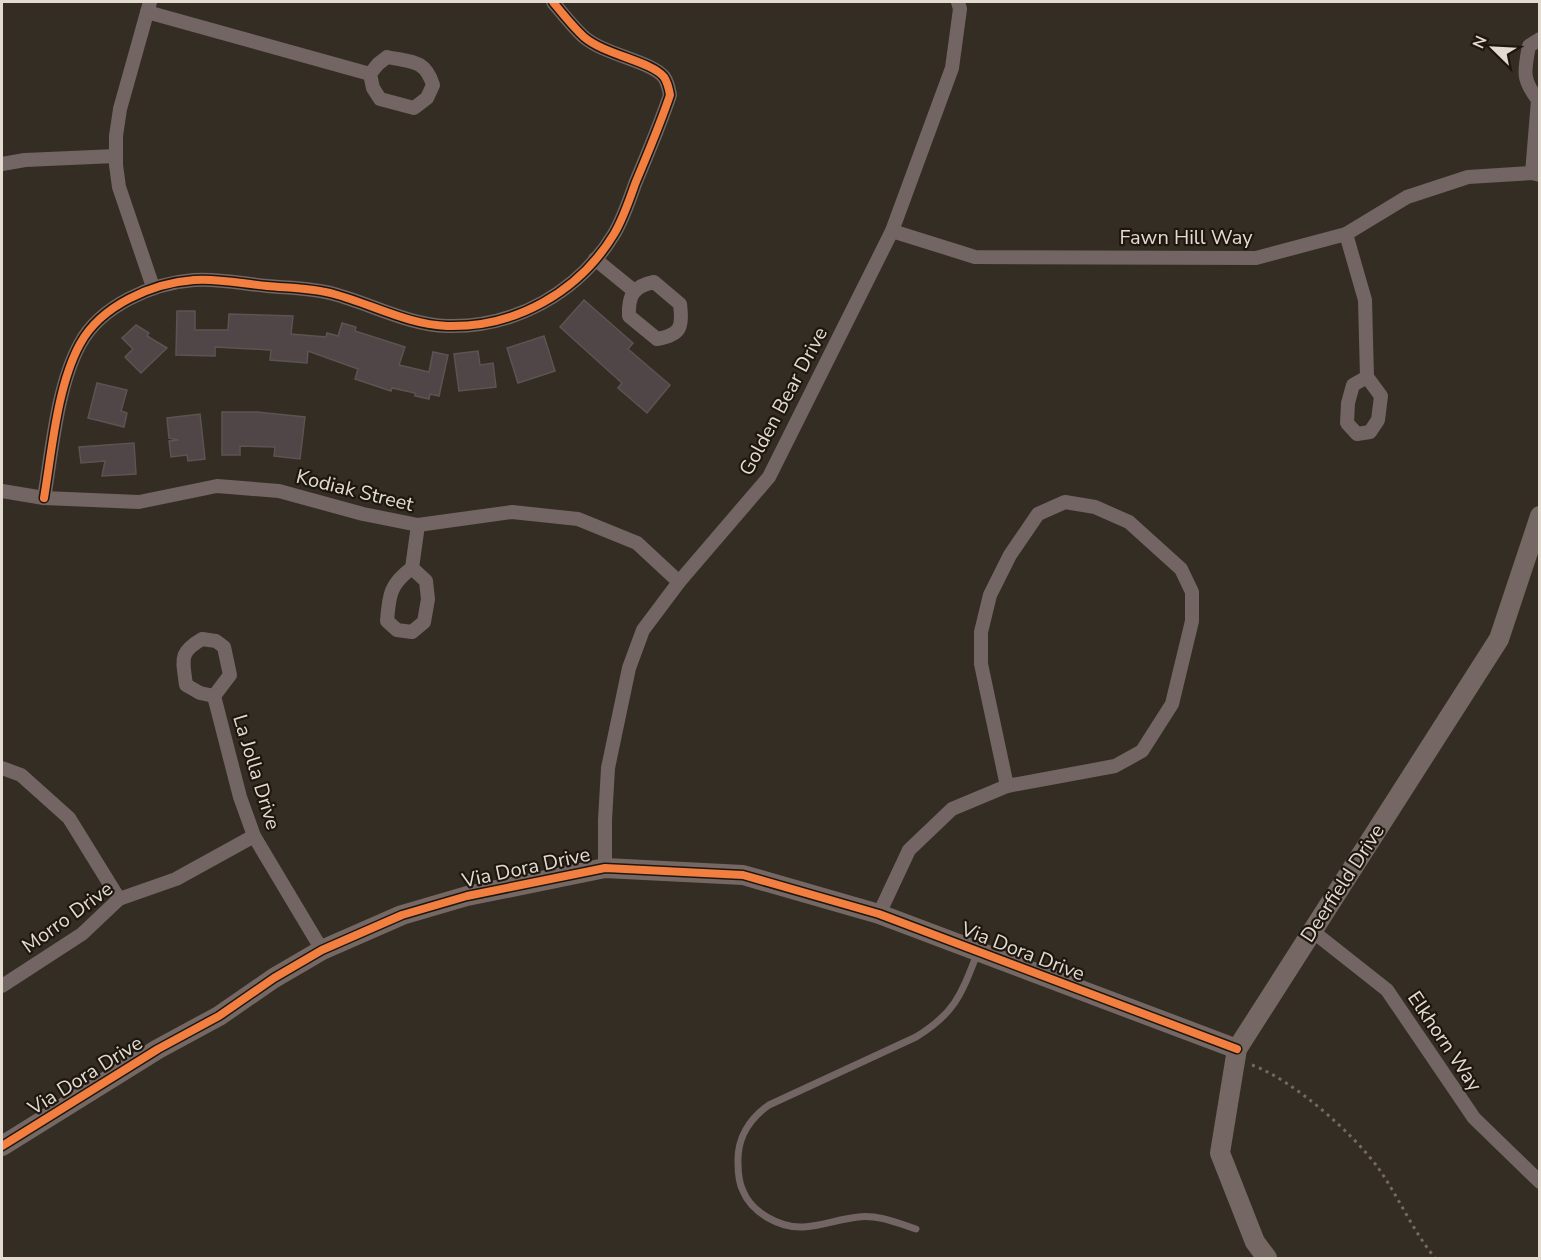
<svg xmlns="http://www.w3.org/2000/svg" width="1541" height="1260" viewBox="0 0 1541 1260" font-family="'Nunito Sans',sans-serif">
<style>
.building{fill:#504647;stroke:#5b5452;stroke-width:1.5}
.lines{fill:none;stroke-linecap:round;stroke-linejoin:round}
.path{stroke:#736965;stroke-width:3;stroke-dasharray:3 4.5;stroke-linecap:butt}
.lane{stroke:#726564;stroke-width:7}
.street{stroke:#726564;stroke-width:14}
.secondary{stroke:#756864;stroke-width:20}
.cycleway-casing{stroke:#1d170f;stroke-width:11}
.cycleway{stroke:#f27e40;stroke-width:8}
.labels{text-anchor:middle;stroke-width:4.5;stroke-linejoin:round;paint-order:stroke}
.street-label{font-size:20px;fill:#e3dbd0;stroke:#1d170f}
</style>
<rect width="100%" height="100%" fill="#342d23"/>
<g class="building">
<polygon points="584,300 633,343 628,349 670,385 647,413 618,388 622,383 560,327"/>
<polygon points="177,311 195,311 195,330 228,330 229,314 293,316 291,334 326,337 327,333 338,336 342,323 356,327 355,331 405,347 399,365 429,372 433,352 448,355 439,396 430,394 429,399 415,396 415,393 392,388 391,391 355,379 358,369 308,351 307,363 270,360 271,350 215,347 215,356 176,355"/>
<polygon points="136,325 149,333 147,336 167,348 141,373 125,357 133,349 122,338"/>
<polygon points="544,336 555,371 518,383 507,348"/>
<polygon points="478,351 480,365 493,363 496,387 459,391 454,354"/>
<polygon points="97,383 127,390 121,411 127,413 124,427 88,418"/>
<polygon points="222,412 257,412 305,417 300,459 274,456 275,447 240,446 240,455 222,455"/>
<polygon points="200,414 205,459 188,461 187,455 171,457 169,441 179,440 169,438 167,418"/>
<polygon points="134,443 136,474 102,476 105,461 81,463 79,447"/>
</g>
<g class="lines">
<path class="path" d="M1252 1065C1293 1080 1353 1133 1379 1169 1399 1198 1413 1231 1435 1258"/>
<path class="lane" d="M916 1229C898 1223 876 1214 858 1217 839 1219 822 1226 803 1227 780 1228 752 1213 743 1191 739 1183 738 1172 738 1163 737 1139 749 1119 769 1105L916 1037C955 1013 961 995 977 954"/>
<g class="street">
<polyline points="150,2 120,109 116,136 116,165 119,187 153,287"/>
<polyline points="147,12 370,74"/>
<path d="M387 57C411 62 425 59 433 85L427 98 414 108 380 99 373 88 370 74 378 64Z"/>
<path d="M1538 100C1522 79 1524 72 1529 46L1540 39"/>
<polyline points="2,164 25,160 116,156"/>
<polyline points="1532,173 1538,100"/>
<polyline points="892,231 975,257 1256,258 1346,234 1407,197 1468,177 1532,173 1540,175"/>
<polyline points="1346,234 1365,300 1367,377"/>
<polyline points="595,259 633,290"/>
<path d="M654 282 680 304C683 327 681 335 657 339L629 316C628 296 633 286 654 282Z"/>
<polygon points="1367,377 1381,396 1378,420 1370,432 1357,434 1347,423 1348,403 1353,385"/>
<polyline points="2,491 44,498 139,502 217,486 279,491 363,514 418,525 512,512 578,519 637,543 679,582"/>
<path d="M44 498C52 451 57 386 80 344 101 305 153 283 194 280 218 278 244 284 267 286 289 288 313 288 334 294 371 304 409 325 447 326 515 328 579 292 614 234 623 219 629 201 635 184 647 155 660 125 670 95 669 89 668 83 664 77 651 61 605 55 584 37 573 27 562 13 553 2"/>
<polygon points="1065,502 1095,507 1129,522 1181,569 1192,592 1192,621 1172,704 1142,751 1115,766 1007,786 981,664 981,632 990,595 1010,555 1038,514"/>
<path d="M412 568 426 581 428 599 424 622 412 632 397 630 387 621C389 595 390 584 412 568Z"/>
<polyline points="412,568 418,525"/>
<path d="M202 639 216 641 224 647 230 675 214 696 200 693 186 685C183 660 178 653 202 639Z"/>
<polyline points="214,696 240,797 254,836 322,950"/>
<polyline points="2,768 21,775 69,818 119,899"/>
<polyline points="605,868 605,820 608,768 629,668 643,630 679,582 769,477 892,231 952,68 960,9 958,2"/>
<polyline points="879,914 909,850 952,809 1007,786"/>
<polyline points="1311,930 1387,990 1474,1118 1540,1182"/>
<polyline points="2,986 82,934 119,899 176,879 254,836"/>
</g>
<g class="secondary">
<polyline points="2,1146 158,1049 219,1016 274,978 322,950 402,915 467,896 605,868 743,875 879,914 1237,1049"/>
<polyline points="1267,1258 1255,1242 1220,1153 1237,1049 1499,639 1540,516"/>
</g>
<g class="cycleway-casing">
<g id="cycleway">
<path d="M44 498C52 451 57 386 80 344 101 305 153 283 194 280 218 278 244 284 267 286 289 288 313 288 334 294 371 304 409 325 447 326 515 328 579 292 614 234 623 219 629 201 635 184 647 155 660 125 670 95 669 89 668 83 664 77 651 61 605 55 584 37 573 27 562 13 553 2"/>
<polyline points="2,1146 158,1049 219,1016 274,978 322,950 402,915 467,896 605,868 743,875 879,914 1237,1049"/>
</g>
</g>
<use href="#cycleway" class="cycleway"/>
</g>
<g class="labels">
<g class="street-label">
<text x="1186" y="244">Fawn Hill Way</text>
<text transform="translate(783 401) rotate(-62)" y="7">Golden Bear Drive</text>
<text transform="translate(355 490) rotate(14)" y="7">Kodiak Street</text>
<text transform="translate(257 772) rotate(73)" y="7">La Jolla Drive</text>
<text transform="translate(526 867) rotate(-12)" y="7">Via Dora Drive</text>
<text transform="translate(1342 883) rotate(-57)" y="7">Deerfield Drive</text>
<text transform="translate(67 917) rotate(-36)" y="7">Morro Drive</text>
<text transform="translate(1023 951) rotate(21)" y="7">Via Dora Drive</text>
<text transform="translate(1445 1041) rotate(56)" y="7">Elkhorn Way</text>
<text transform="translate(85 1075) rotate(-32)" y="7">Via Dora Drive</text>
</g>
</g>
<rect width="1541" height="1260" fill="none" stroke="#e3dbd0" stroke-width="6"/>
<g transform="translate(1493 48) rotate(294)" stroke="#1d170f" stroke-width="4.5" paint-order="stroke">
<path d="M0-4.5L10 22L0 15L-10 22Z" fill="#e3dbd0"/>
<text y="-9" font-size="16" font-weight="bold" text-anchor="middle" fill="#e3dbd0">N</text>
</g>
</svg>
